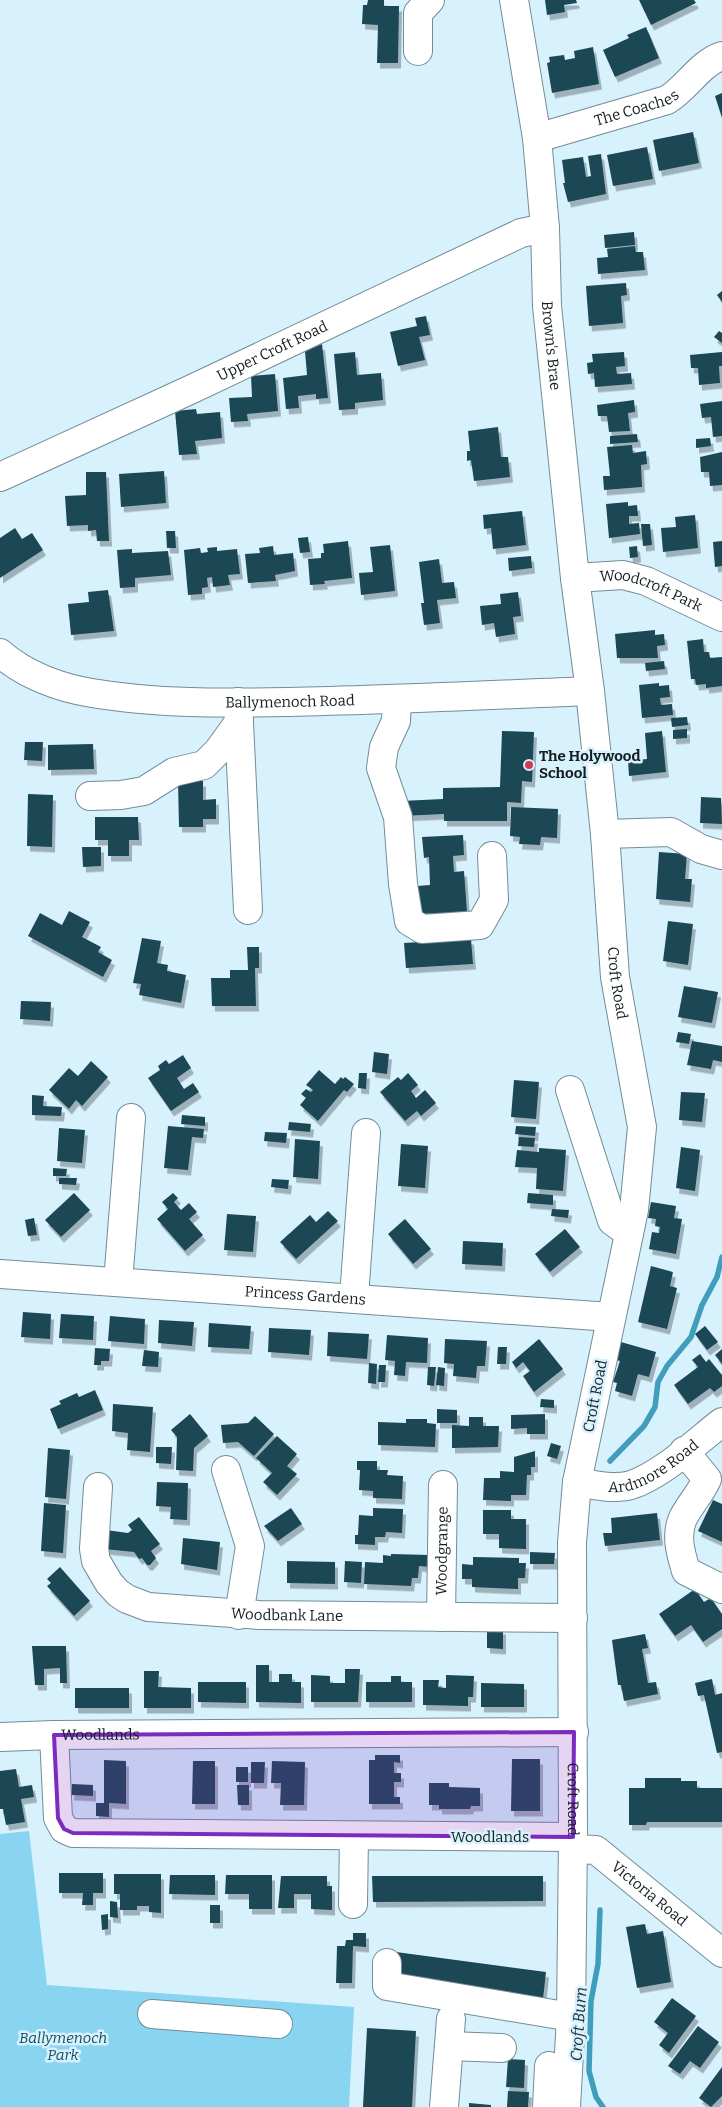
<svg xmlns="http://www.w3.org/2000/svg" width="722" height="2107" viewBox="0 0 722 2107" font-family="Bitter,serif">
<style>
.green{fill:#89d4f1}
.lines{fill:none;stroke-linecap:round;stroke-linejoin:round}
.stream{stroke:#409dbc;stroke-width:5.5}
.building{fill:#1e4654;filter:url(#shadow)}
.minor-casing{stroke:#738c96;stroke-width:30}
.minor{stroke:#fff;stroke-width:28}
.marked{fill:#7b2cbf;fill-opacity:0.2;stroke:#7b2cbf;stroke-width:4;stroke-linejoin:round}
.poi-dot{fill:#cd3d51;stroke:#d7f2fd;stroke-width:2}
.labels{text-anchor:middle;stroke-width:5;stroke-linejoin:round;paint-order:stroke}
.street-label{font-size:15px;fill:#141e21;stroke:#d7f2fd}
.poi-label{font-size:15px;font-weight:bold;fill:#141e21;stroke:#d7f2fd;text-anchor:start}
.park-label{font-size:15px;font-style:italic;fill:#184e60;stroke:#d7f2fd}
.water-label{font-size:16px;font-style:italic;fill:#182e36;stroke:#d7f2fd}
</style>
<defs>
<filter id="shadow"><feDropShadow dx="3" dy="5.5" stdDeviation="0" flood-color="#0004"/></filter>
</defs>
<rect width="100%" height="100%" fill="#d7f2fd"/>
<polygon class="green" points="29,1831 47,1985 354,2007 349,2107 0,2107 0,1834"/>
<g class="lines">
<g class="stream">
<polyline points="610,1461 644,1426 655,1407 658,1382 667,1366 691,1337 702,1305 717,1277 722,1257"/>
<polyline points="600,1910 598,1964 591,2001 589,2071 596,2097 603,2107"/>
</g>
</g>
<g class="building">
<polygon points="368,0 384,0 384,6 399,6 398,63 377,63 378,25 362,24 363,5 367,5"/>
<polygon points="545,0 576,0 577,3 564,5 565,12 547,15"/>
<polygon points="639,0 694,0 696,3 651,25"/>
<polygon points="646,27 659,58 615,77 603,50 629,38 627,35"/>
<polygon points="593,47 599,84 552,93 547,63 550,62 549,57 564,55 565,60 575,58 574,51"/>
<polygon points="722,93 722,118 715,96"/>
<polygon points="693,132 699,163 659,171 653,140"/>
<polygon points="647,147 653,179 613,186 607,155"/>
<polygon points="601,154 606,194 568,202 563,183 565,183 562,160 583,157 586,177 591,176 588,156"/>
<polygon points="634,232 635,245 605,248 604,235"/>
<polygon points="635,246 636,252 643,252 645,270 598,274 597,258 608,257 607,249"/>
<polygon points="626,283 627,295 621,296 623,323 589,326 586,286"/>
<polygon points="722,291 722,302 717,295"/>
<polygon points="426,316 430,335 419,337 425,360 398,366 390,332 417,326 415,318"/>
<polygon points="719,331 722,333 722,343 714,337"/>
<polygon points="322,344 328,398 316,399 316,394 298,396 299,408 286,409 283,378 307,375 305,351"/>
<polygon points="355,352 357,375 381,373 383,400 355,403 355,409 339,410 334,354"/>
<polygon points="624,352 625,366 616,367 617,374 631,373 632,384 595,387 594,373 588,374 587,363 593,362 592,354"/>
<polygon points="722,352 722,366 719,366 720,383 699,385 698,368 691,368 690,355"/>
<polygon points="275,374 278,411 247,414 248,421 231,422 229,398 252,397 251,376"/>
<polygon points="634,400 635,412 628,413 630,431 609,432 607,416 598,416 597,405"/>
<polygon points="722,401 722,436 713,437 711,417 702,418 700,404"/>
<polygon points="196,409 197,414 220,412 222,438 195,441 197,454 179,455 175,411"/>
<polygon points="498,427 501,457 508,457 510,477 474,481 471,460 467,461 467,451 470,451 468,431"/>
<polygon points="637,434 638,442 610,444 610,436"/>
<polygon points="710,438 711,446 696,448 696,439"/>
<polygon points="632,445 633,453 646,451 647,464 641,465 642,487 604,490 603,476 610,476 607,447"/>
<polygon points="722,452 722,485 710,486 709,472 701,472 700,457"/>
<polygon points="164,471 166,503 121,507 119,474"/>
<polygon points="86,472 106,472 109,541 97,541 96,530 88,531 88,525 67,526 65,496 86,495"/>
<polygon points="628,502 628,506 637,505 638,516 629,516 629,524 639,523 640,534 609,538 606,504"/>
<polygon points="522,511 526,545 493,549 491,528 484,529 483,515"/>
<polygon points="695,515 698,548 663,552 661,528 676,527 675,517"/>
<polygon points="641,524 650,524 652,545 643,546"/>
<polygon points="15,528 22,539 32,533 43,550 0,578 0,538"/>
<polygon points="166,531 175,531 176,548 167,548"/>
<polygon points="308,537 310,552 300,553 298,538"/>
<polygon points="348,541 352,578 324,581 325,584 310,585 308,559 321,558 321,553 324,553 323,544"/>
<polygon points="722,541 722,566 715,567 713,542"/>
<polygon points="390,545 395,591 361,595 359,573 373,572 370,547"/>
<polygon points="273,546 274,555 293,553 295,571 275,575 276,581 248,583 245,554 260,553 259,548"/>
<polygon points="637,546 638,557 630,558 629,547"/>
<polygon points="217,547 217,551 237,549 240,574 228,575 230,585 213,587 212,577 207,578 208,587 202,588 202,594 188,595 184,550 200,548 201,553 208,552 207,548"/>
<polygon points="132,549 132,553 168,551 171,575 135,578 135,587 120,588 117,550"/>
<polygon points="531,556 532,568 509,571 508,558"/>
<polygon points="439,559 442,583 454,582 456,598 437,600 440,623 424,625 421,603 424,603 419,562"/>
<polygon points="108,590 114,631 71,635 68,604 89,602 88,592"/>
<polygon points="518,592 521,616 513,617 515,634 496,637 494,623 482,625 480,606 501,604 500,594"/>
<polygon points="655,630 655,635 664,634 665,645 657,646 658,658 617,658 615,634"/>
<polygon points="703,639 704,652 709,652 710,658 722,657 722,686 706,688 706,684 696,685 695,679 691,679 687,641"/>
<polygon points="664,661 665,669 646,671 645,663"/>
<polygon points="659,683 659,686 669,685 670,697 660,698 661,705 672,704 673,715 642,718 639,685"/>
<polygon points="687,717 688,725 672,727 671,718"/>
<polygon points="687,729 687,738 673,739 673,730"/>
<polygon points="502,731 534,732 532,782 522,781 521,803 507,802 507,821 444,821 444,814 402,816 401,801 443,799 443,788 500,787"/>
<polygon points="662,731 666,772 629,776 628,761 647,759 645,733"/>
<polygon points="25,742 43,742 42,761 24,760"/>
<polygon points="93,744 94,769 48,770 48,745"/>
<polygon points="178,781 203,781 203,800 216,799 216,819 203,819 203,827 179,827"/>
<polygon points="28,794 53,795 52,847 27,846"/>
<polygon points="701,797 721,798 722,824 700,823"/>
<polygon points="511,807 558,809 557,838 541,837 540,845 519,844 520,837 510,836"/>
<polygon points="95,817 138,817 139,840 129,840 129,856 108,856 108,840 95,840"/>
<polygon points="463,835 464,855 453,856 454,872 464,871 467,912 419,914 417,886 430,885 429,857 424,858 422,837"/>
<polygon points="82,847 101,847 101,866 83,867"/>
<polygon points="659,852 687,854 685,879 692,879 690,902 656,899"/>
<polygon points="69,911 90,922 82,937 101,947 98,952 112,960 103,977 28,936 40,913 62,925"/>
<polygon points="668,921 693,924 688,965 663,961"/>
<polygon points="142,938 161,941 157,963 168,965 167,971 186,975 181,1003 139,995 141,984 133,983"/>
<polygon points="471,939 473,964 406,968 404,943"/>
<polygon points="247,947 259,947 259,968 255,968 256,1006 212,1006 211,978 230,978 230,970 248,970"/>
<polygon points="684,986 718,992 712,1023 678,1017"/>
<polygon points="21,1001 51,1002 50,1021 20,1019"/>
<polygon points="678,1032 691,1034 689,1044 676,1042"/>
<polygon points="692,1041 722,1046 722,1062 713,1060 711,1069 687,1065"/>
<polygon points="374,1052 389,1054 387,1074 372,1072"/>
<polygon points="183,1055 191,1068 177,1078 184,1089 193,1083 199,1092 171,1111 148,1078 160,1070 158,1066 166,1060 169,1064"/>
<polygon points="91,1061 108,1077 82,1106 76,1100 69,1109 49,1090 69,1068 78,1076"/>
<polygon points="319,1070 335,1084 341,1077 343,1079 345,1077 354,1084 347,1092 344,1090 318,1121 300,1105 306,1098 301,1094 306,1089 311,1092 313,1090 306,1085"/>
<polygon points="359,1073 367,1073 366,1089 358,1088"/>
<polygon points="408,1073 418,1085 411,1091 416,1098 425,1090 436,1103 421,1116 417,1111 405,1121 380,1092 398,1077 401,1080"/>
<polygon points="514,1080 539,1082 536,1119 511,1117"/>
<polygon points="681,1092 705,1093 702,1122 679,1120"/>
<polygon points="32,1095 44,1096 43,1106 62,1107 61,1116 32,1115"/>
<polygon points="182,1115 205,1117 205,1126 181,1124"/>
<polygon points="289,1122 311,1124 310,1132 288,1130"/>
<polygon points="168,1126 204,1129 203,1138 192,1137 188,1170 164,1168"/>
<polygon points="516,1126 536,1127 535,1136 515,1134"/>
<polygon points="59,1128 85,1130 82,1163 57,1161"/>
<polygon points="265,1132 287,1133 286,1143 264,1141"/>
<polygon points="519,1137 535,1138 534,1147 518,1146"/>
<polygon points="295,1139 320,1141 318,1179 293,1177"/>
<polygon points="401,1144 428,1146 425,1188 398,1186"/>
<polygon points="681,1147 700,1150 695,1191 676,1188"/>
<polygon points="539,1148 566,1150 563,1191 536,1189 537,1168 515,1167 517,1150 539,1152"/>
<polygon points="53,1168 67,1169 66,1176 53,1176"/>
<polygon points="59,1178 77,1178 76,1185 59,1184"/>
<polygon points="272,1179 289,1180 288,1189 271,1187"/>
<polygon points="74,1193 90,1210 61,1237 45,1220"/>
<polygon points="173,1193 178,1198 174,1202 181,1210 189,1203 197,1212 189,1219 203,1235 185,1251 157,1219 168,1209 162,1202"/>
<polygon points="528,1193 553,1195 553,1205 527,1203"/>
<polygon points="651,1202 676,1206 674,1218 682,1219 676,1254 649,1249 652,1232 659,1233 660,1227 655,1226 656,1219 648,1218"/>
<polygon points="552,1209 569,1210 568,1218 551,1216"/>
<polygon points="328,1211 338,1221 296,1259 280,1242 310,1215 316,1222"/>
<polygon points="227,1214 256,1216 253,1252 224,1250"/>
<polygon points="34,1218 37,1235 28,1236 25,1220"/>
<polygon points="405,1219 431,1249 413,1264 388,1234"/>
<polygon points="565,1229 580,1247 550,1272 535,1254"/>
<polygon points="463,1241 503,1243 502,1266 462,1264"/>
<polygon points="651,1266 673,1272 670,1286 677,1288 667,1329 638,1322"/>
<polygon points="23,1312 51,1314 50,1339 21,1337"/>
<polygon points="61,1314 94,1316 93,1340 59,1338"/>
<polygon points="110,1316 145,1319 144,1344 108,1341"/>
<polygon points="159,1320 194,1322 192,1346 158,1343"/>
<polygon points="209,1323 251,1326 249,1349 208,1347"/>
<polygon points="705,1326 718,1342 707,1350 695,1334"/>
<polygon points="269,1328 311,1330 309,1355 268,1352"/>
<polygon points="328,1332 369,1334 367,1359 327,1356"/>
<polygon points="387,1335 428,1338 427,1363 406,1362 405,1376 394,1375 395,1361 385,1360"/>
<polygon points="445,1339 487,1341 485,1366 477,1366 476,1378 453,1376 454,1364 444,1363"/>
<polygon points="539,1339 563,1369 534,1392 523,1376 530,1371 523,1362 516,1368 512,1362"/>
<polygon points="621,1342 656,1352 649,1377 638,1374 632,1396 615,1391 617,1383 613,1382 620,1361 615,1360"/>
<polygon points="498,1347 507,1347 506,1364 497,1364"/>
<polygon points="95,1348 110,1349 109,1361 101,1361 101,1365 94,1365"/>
<polygon points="722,1349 722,1364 715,1355"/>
<polygon points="144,1350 159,1352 158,1367 142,1366"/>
<polygon points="700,1354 706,1362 709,1359 722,1375 722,1386 714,1392 710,1388 688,1404 674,1385 698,1367 692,1360"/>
<polygon points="369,1363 377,1364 376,1384 368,1383"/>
<polygon points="379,1365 386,1365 385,1382 378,1382"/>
<polygon points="428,1367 436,1367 434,1386 427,1385"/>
<polygon points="438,1367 445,1368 444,1386 436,1385"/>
<polygon points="95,1390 103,1410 58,1429 50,1409 61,1404 59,1401 77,1393 79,1397"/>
<polygon points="541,1399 554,1400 554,1408 540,1407"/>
<polygon points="113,1404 153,1407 150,1452 127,1450 128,1433 112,1431"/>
<polygon points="437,1409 457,1410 457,1423 437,1423"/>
<polygon points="190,1414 208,1436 194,1448 193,1471 176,1470 177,1437 171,1430"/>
<polygon points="545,1414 545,1434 527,1434 527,1428 511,1429 511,1415"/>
<polygon points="255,1416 274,1434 254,1456 238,1442 223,1443 221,1425 248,1423"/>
<polygon points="469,1417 483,1417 483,1426 499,1426 498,1447 452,1448 452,1425 469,1426"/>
<polygon points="406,1419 427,1419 427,1423 436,1424 435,1447 378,1445 378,1422 406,1423"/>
<polygon points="277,1436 297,1454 287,1466 297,1474 277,1495 263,1482 272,1473 256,1458"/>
<polygon points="551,1443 561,1446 557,1459 547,1456"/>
<polygon points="156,1447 172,1447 171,1464 156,1463"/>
<polygon points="48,1448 70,1450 66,1499 45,1497"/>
<polygon points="535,1451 535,1467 531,1467 531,1475 527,1475 526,1495 511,1495 511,1501 483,1500 484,1478 500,1478 500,1471 514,1472 514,1457"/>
<polygon points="357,1461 377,1461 377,1470 388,1470 387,1475 403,1476 402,1499 373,1498 373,1491 359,1490 360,1470 357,1470"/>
<polygon points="157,1482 188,1483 187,1520 170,1519 171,1507 156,1506"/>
<polygon points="713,1500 722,1504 722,1542 698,1531"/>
<polygon points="44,1503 66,1505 63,1553 41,1551"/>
<polygon points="291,1508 302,1524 278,1541 264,1526"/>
<polygon points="373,1508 403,1509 402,1533 386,1532 385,1537 375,1537 375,1545 355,1544 355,1535 358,1535 359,1515 373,1516"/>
<polygon points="483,1510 511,1510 511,1519 526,1519 526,1549 499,1548 499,1534 483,1534"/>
<polygon points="657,1513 660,1540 605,1546 603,1533 612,1533 611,1518"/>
<polygon points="139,1517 160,1544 151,1551 156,1558 150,1565 147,1565 142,1558 139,1559 134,1552 104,1549 106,1530 128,1533 132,1530 128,1525"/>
<polygon points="183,1538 220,1542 217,1570 181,1564"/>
<polygon points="530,1552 555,1553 554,1564 530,1564"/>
<polygon points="391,1554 430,1555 429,1567 419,1566 418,1578 412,1578 411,1586 364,1584 365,1562 383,1563 383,1555 391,1556"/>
<polygon points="473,1557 519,1558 519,1563 526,1563 525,1578 518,1578 518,1589 472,1587 472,1579 462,1579 462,1564 473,1565"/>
<polygon points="287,1561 335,1562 335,1584 287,1583"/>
<polygon points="345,1561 362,1562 361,1583 344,1582"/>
<polygon points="60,1567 90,1601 74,1616 47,1586 51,1583 47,1579"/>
<polygon points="695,1589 704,1602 711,1598 722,1614 722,1629 703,1642 691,1625 675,1636 659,1614"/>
<polygon points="487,1629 503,1629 503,1649 487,1648"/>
<polygon points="645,1634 648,1648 642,1649 648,1683 656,1682 658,1694 624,1701 621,1685 618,1685 612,1640"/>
<polygon points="32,1646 66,1646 67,1683 60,1683 60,1668 44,1669 44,1685 35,1685"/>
<polygon points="256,1665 269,1665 269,1682 279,1682 279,1674 292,1674 292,1682 301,1682 301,1703 256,1702"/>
<polygon points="345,1669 360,1669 358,1702 311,1702 311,1675 330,1676 330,1683 345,1683"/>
<polygon points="144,1671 159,1671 158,1687 191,1688 191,1708 144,1708"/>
<polygon points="446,1675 474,1676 473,1697 468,1697 468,1706 423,1705 423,1680 439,1680 438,1687 446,1688"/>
<polygon points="391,1676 401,1676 401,1682 412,1682 412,1702 366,1702 366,1682 391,1682"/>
<polygon points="712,1679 715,1695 722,1693 722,1752 717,1753 704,1695 698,1696 695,1683"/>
<polygon points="198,1682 246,1682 246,1703 198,1702"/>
<polygon points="481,1683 524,1684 524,1707 481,1707"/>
<rect x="75" y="1688" width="54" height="20"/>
<polygon points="375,1755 400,1755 400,1763 394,1762 394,1773 401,1773 401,1782 394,1782 394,1797 400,1797 400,1804 369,1804 369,1760 375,1760"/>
<polygon points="512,1759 540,1759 540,1811 511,1811"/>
<polygon points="104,1760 126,1761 126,1804 109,1803 109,1817 96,1816 96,1803 104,1803"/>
<polygon points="193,1761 215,1761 215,1804 192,1804"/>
<polygon points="272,1761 305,1762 304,1805 280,1805 281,1783 271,1783"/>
<polygon points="251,1762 265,1762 264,1783 251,1783"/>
<rect x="236" y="1767" width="12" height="15"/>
<polygon points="16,1769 19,1787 32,1785 34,1797 21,1799 25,1822 6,1825 3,1809 0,1809 0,1771"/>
<polygon points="645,1778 681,1778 681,1781 697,1781 697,1788 722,1788 722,1822 647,1822 646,1825 629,1825 629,1788 645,1788"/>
<polygon points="429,1783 449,1783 449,1787 480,1788 480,1806 471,1806 470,1809 439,1809 439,1805 429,1805"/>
<polygon points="72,1784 93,1785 93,1796 71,1795"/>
<polygon points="237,1785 249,1785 249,1805 238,1805"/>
<polygon points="59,1873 103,1873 103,1893 93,1893 93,1905 82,1905 83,1893 59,1893"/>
<polygon points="114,1874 161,1874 161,1913 149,1912 149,1906 137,1906 137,1910 120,1910 120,1894 114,1894"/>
<polygon points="170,1875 215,1875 215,1895 169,1894"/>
<polygon points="226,1875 272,1875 272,1909 249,1909 249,1894 225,1894"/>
<polygon points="281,1876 327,1876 327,1886 332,1886 332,1910 311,1909 311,1894 294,1894 294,1908 278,1908"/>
<polygon points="372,1876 543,1876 543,1901 373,1902"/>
<polygon points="110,1901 117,1902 118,1918 110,1917"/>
<rect x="210" y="1905" width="10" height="18"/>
<polygon points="108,1914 108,1929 102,1930 101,1915"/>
<polygon points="645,1924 647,1934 663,1931 671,1982 637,1988 626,1927"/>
<polygon points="353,1933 366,1933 366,1947 353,1946 352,1983 336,1983 337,1946 345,1946 346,1940 353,1940"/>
<polygon points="396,1952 546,1972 543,1999 393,1979"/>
<polygon points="672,1998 696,2016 669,2053 659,2045 668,2033 654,2022"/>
<polygon points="698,2026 719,2042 700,2068 690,2061 680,2074 668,2066"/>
<polygon points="367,2028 416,2031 412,2107 363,2107"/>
<polygon points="508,2059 525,2060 524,2088 506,2087"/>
<polygon points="722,2067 722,2096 711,2107 699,2098"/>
<polygon points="508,2091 529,2092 528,2107 507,2107"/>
<polygon points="469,2103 491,2105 491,2107 469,2107"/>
</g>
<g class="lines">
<g class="minor-casing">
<g id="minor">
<path id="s1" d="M514 0 537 138 545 228 547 306 575 578 590 691 605 834 615 977 642 1127 634 1210 577 1482 572 1543 573 1837 571 2017 566 2107"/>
<polyline points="418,51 418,13 430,0"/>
<path id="s2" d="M537 138 667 100C687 88 700 63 722 56"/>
<path id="s3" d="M0 477 192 389 521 233 545 228"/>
<path id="s4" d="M575 578 623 575 646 581 722 617"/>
<path id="s5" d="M0 653C25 675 60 688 92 693 156 704 224 703 288 702 389 700 490 695 590 691"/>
<polyline points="397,699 396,721 384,747 381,768 398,817 403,884 409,921 422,929 480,925 494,900 492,856"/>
<polyline points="238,702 248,910"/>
<polyline points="90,796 121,795 144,791 174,772 204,765 218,751 239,722"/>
<polyline points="605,834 671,832 701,849 722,855"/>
<polyline points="570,1090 612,1221 629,1233"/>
<path id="s6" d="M0 1274 611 1317"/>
<polyline points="118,1282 131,1118"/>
<polyline points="354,1297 366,1133"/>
<path d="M684 1451 707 1479C701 1493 690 1504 683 1518 675 1536 681 1554 686 1571L722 1589"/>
<polyline points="226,1470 250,1546 239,1615"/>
<path id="s7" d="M577 1482C593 1485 615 1490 631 1485 662 1475 696 1442 722 1422"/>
<path id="s8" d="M98 1487 94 1549 96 1561 109 1583 118 1593 127 1599 148 1607 259 1615 573 1618"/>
<path id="s9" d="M441 1617 443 1485"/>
<polyline points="0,1737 54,1735"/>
<path id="s10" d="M573 1837 73 1833 64 1829 58 1818 54 1735 574 1732"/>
<path id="s11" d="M573 1849 596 1850 722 1953"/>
<polyline points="353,1904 354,1836"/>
<polyline points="387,1963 387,1986 571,2017"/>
<polyline points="152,2014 278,2024"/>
<polyline points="449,2046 502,2048"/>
<polyline points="444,2107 451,2019"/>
<polyline points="547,2107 549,2066"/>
</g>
</g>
<use href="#minor" class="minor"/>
</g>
<path class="marked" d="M574 1732 573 1837 73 1833 64 1829 58 1818 54 1735Z"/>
<circle class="poi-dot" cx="529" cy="765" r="5"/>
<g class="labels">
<g class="street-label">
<text dy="5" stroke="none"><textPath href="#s2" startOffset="104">The Coaches</textPath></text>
<text dy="5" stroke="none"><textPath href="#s1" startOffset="348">Brown's Brae</textPath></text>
<text dy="5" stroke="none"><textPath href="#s3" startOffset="300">Upper Croft Road</textPath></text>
<text dy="5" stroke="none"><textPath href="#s4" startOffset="79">Woodcroft Park</textPath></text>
<text dy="5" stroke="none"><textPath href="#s5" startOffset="300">Ballymenoch Road</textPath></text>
<text dy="5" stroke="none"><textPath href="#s1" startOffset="989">Croft Road</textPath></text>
<text dy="5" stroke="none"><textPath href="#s6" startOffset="306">Princess Gardens</textPath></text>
<text transform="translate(595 1396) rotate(-79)" y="5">Croft Road</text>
<text dy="5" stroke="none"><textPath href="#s7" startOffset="82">Ardmore Road</textPath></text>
<text dy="5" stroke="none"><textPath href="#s9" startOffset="66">Woodgrange</textPath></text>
<text dy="5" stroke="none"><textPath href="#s8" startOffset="286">Woodbank Lane</textPath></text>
<text dy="5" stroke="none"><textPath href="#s10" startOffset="652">Woodlands</textPath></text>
<text dy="5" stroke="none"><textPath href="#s1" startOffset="1814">Croft Road</textPath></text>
<text x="490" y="1842">Woodlands</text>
<text dy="5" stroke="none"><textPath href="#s11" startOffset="92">Victoria Road</textPath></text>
</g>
<g class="poi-label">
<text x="539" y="761">The Holywood<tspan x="539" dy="17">School</tspan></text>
</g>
<g class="park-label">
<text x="63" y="2043">Ballymenoch<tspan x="63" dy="17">Park</tspan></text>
</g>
<g class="water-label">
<text transform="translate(578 2024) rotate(-86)" y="6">Croft Burn</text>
</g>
</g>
</svg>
